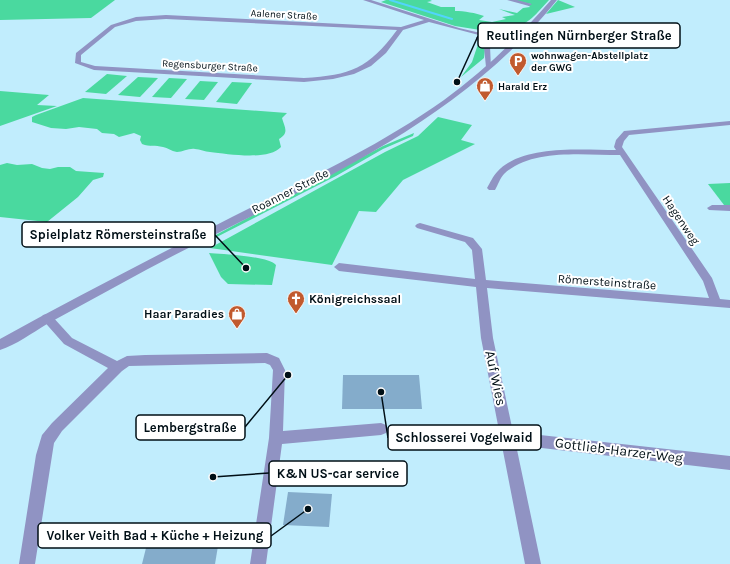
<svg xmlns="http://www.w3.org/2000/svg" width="730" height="564" viewBox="0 0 730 564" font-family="Karla,sans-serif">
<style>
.green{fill:#4ad99f}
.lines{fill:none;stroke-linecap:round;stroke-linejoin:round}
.stream{stroke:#52d4fc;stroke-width:2}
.building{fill:#84accb}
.minor{fill:#9093c3;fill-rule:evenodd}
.tertiary{fill:#9093c3;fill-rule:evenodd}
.labels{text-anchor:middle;stroke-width:4;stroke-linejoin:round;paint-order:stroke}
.far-street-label{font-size:10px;fill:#000f16;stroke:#fff}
.far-poi-label{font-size:10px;font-weight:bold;fill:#000f16;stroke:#fff;text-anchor:start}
.street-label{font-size:12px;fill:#000f16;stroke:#fff}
.poi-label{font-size:12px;font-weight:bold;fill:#000f16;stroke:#fff;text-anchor:start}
.near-street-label{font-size:14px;fill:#000f16;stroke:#fff}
.leader{fill:none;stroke:#000f16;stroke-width:1.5}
.callout-dot{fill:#000f16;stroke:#fff;stroke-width:1.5}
.callout{fill:#fff;stroke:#000f16;stroke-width:1.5}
.callout-label{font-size:13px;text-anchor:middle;font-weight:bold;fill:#000f16}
</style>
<rect width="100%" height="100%" fill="#c1edfd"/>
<g class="green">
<polygon points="0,0 115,0 91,18 0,20"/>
<path d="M386 0H430L432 1 427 2 441 7H455V11C464 11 476 13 484 16L479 20 492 22 506 19 502 17 515 15 499 9 517 13 523 8 530 7 528 5 531 4 513 0H549C530 21 527 26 498 31L504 28 480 30 455 26 381 2Z"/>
<polygon points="558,0 575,7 546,14"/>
<polygon points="480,42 485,49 484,58 461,77 472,62 478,44"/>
<polygon points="107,74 127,76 106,94 85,92"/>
<polygon points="138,77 158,78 140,97 118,95"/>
<polygon points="169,78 187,79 171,98 152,97"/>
<polygon points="200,81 218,82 204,100 185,99"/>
<polygon points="232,82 252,83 237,104 216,102"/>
<polygon points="0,91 49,95 37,105 57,106 0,126"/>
<path d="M83 98 287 113 282 118C284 126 290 133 279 139L281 147C268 161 228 154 210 152 205 152 200 149 195 149 189 148 183 152 177 152 171 151 168 148 163 147 155 145 150 147 142 144L140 140 141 136 134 133 119 137 114 134 102 133 97 129 79 127 66 129 51 128 32 122V117L36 115Z"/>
<polygon points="438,117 472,125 461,140 475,144 403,180 376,212 359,211 332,265 210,248 385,152 418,136"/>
<polygon points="414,133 413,136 383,149 336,176 203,244 197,245 383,146"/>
<polygon points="7,163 17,165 32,164 42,168 50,169 58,167 70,167 76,171 104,173 103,177 93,180 78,197 47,222 0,217 0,165"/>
<polygon points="730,183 730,205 724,205 708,184"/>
<path d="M209 253C222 254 269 256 276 265L272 285 228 284 221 277Z"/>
</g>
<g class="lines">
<polyline class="stream" points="390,0 452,19"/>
</g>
<g class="building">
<polygon points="343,375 419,375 422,409 342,409"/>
<polygon points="288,492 332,494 329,527 283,525"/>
<polygon points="220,534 215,564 142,564 149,536"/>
</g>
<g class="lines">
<g class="minor">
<path d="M363 0H371L459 28 502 38 513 46 508 47 498 40 429 22 403 30 386 53 371 66 354 74 333 79 304 82 94 70 75 63 76 53 111 25 136 17 166 15 401 27 424 20ZM166 19 397 30C368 69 351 75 304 78L95 66 81 62V55L115 27 136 21Z"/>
<polygon points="507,0 517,0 532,4 529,6"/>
<path d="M529 25 531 28C521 30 493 37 485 32Z"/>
<polygon points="476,37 480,37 490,46 491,68 486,67 484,47 476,39"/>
<path d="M730 121V125L629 135 624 141 622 147 712 278 720 299 730 300V308L487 288 493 338 513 432 730 456V470L516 445 541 564H525L481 338 476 287 339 271 334 267 339 263 475 279 472 250 465 242 417 228 415 226 417 224 420 223 473 238 482 249 486 280 709 298 703 281 620 155C585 155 531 148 504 174 500 178 498 185 495 190H489L487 188C490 183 493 176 497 172 522 144 582 150 616 150L614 147 616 140 624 131Z"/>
<polygon points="712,205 730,205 730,211 709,210 707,208"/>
<polygon points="47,314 51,315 72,338 117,361 127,356 145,355 267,353 279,358 285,370 283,431 381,423 386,425 388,429 386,433 381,435 282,444 266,564 250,564 269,438 273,370 270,365 265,363 129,366 122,371 62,431 54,443 35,564 19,564 36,455 42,435 52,423 108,368 64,344 41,318 43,315"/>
</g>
<path class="tertiary" d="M551 0H557C452 132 290 193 146 270 113 288 80 306 47 324 32 333 16 345 0 350V339C76 297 154 257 232 217 304 181 378 147 444 100 484 71 519 37 551 0Z"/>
</g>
<defs>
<g id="parking-pin" transform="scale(0.9)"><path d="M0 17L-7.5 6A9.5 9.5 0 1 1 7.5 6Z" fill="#c15a2e" stroke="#fff"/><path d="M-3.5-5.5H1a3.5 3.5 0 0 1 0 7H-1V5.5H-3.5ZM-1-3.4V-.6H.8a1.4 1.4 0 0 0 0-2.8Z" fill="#fff"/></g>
<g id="shop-pin" transform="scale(0.9)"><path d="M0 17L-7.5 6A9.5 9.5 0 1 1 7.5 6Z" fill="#c15a2e" stroke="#fff"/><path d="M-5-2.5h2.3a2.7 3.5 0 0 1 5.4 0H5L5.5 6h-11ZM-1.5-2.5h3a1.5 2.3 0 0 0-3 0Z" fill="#fff"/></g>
<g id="church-pin" transform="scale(0.9)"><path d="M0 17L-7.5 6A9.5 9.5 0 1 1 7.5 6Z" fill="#c15a2e" stroke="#fff"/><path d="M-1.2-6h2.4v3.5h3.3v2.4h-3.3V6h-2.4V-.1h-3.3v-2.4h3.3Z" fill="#fff"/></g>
</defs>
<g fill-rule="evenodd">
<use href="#parking-pin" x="518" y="61"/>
<use href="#shop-pin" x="485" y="86"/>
<use href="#church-pin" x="296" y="299"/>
<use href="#shop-pin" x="237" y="314"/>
</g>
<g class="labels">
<g class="far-street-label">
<text transform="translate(284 14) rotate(3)" y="4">Aalener Straße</text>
<text transform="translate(210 65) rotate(3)" y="4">Regensburger Straße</text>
</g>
<g class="far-poi-label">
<text x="531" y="59">wohnwagen-Abstellplatz<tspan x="531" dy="12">der GWG</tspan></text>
<text x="498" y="90">Harald Erz</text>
</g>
<g class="street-label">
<text transform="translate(290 191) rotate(-27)" y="4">Roanner Straße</text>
<text transform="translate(681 220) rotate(56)" y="4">Hagenweg</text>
<text transform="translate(607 282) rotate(4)" y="4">Römersteinstraße</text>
</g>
<g class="poi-label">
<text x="309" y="303">Königreichssaal</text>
<text x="224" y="318" text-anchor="end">Haar Paradies</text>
</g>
<g class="near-street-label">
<text transform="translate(496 378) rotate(78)" y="5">Auf Wies</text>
<text transform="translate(619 450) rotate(7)" y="5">Gottlieb-Harzer-Weg</text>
</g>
</g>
<path class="leader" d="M457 82L478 36M246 268L215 235M288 375L245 427M381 392L388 438M213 477L269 473M308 509L271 536"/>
<g class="callout-dot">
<circle cx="457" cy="82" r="4"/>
<circle cx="246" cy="268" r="4"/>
<circle cx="288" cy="375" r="4"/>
<circle cx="381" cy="392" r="4"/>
<circle cx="213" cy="477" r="4"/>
<circle cx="308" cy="509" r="4"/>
</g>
<g class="callout">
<rect x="478" y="23" width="202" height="25" rx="4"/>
<rect x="22" y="222" width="193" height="25" rx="4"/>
<rect x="136" y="415" width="109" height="25" rx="4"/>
<rect x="388" y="425" width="153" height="25" rx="4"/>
<rect x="269" y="461" width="138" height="25" rx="4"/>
<rect x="38" y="523" width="233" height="25" rx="4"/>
</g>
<g class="callout-label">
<text x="579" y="40">Reutlingen Nürnberger Straße</text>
<text x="118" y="239">Spielplatz Römersteinstraße</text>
<text x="190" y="432">Lembergstraße</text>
<text x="464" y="442">Schlosserei Vogelwaid</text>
<text x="338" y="478">K&amp;N US-car service</text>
<text x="155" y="540">Volker Veith Bad + Küche + Heizung</text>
</g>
</svg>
